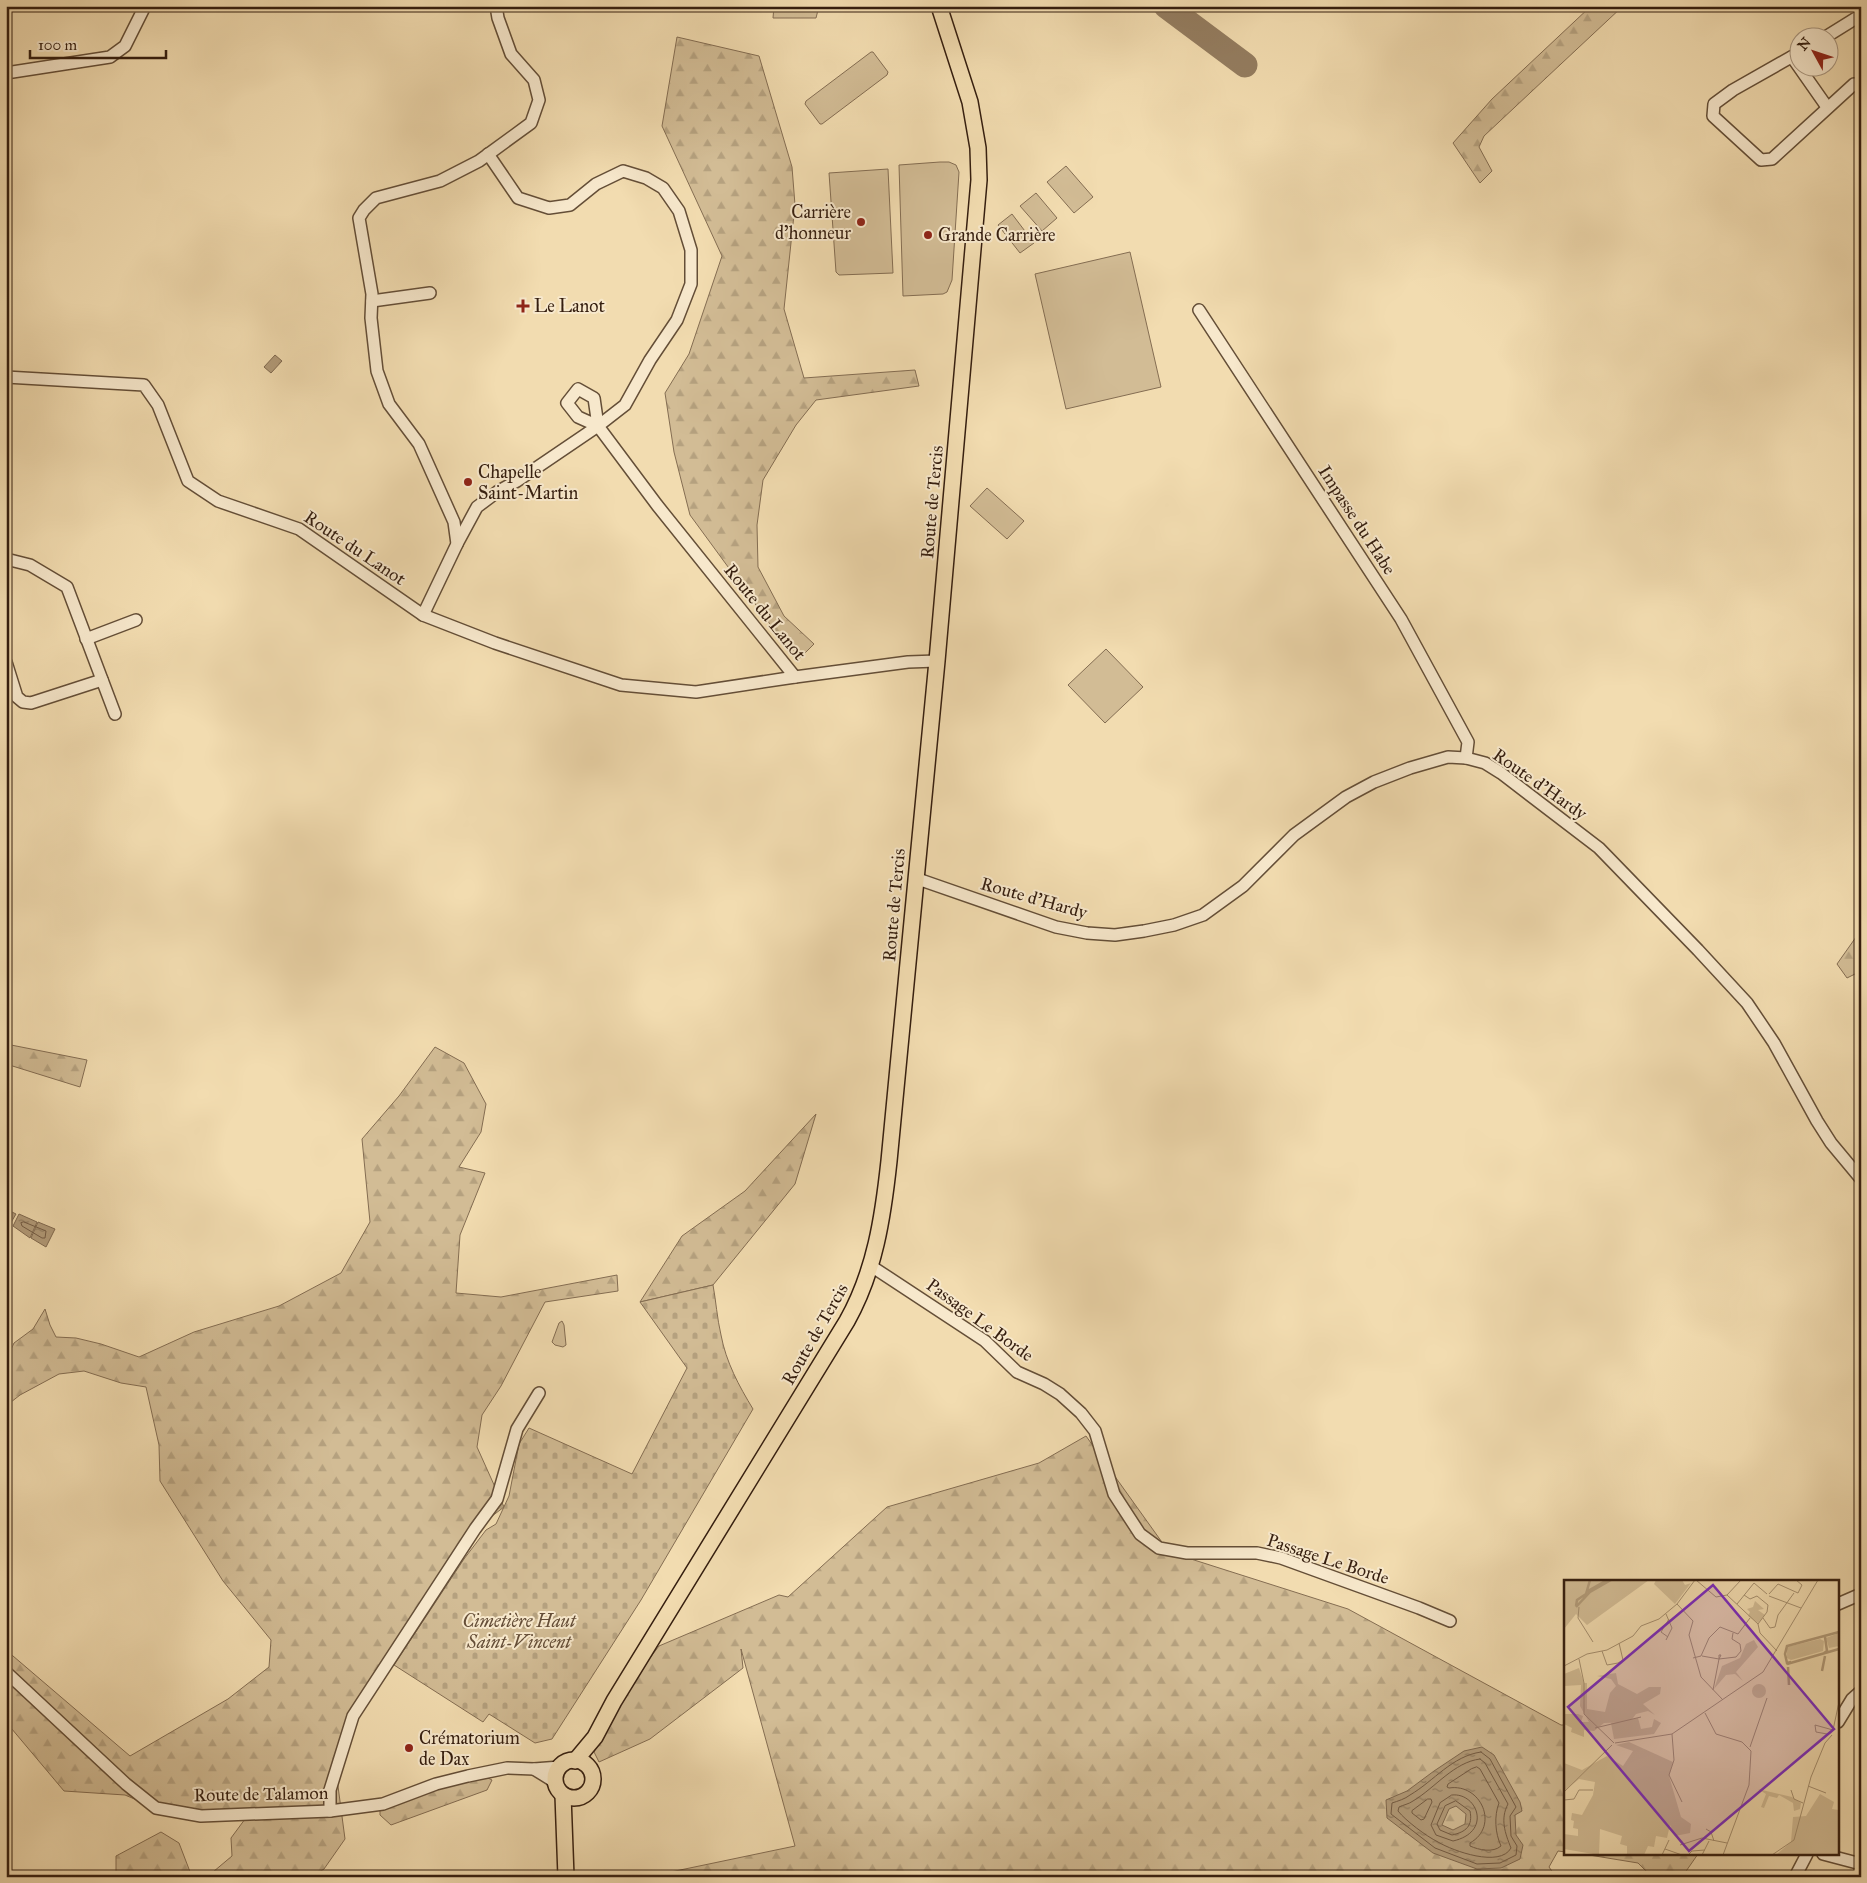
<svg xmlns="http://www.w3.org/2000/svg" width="1867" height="1883" viewBox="0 0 1867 1883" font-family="'IM FELL Great Primer',serif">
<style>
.green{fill:#d2bc95;stroke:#846d52}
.forest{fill:url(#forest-firs);stroke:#846d52}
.cemetery{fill:url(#cemetery-stones);stroke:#846d52}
.water{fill:url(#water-ripples);stroke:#80694f;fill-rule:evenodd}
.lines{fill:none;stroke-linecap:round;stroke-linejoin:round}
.shore{stroke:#745c44;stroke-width:1}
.taxiway{stroke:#947d60;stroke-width:25}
.minor-casing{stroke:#644e37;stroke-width:14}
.major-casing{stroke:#351e0f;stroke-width:18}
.minor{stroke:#f7e8cc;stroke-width:11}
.major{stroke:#f2dcb0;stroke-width:15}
.poi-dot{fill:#8f2418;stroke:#f7e8cc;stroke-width:2}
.labels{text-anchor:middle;stroke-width:4;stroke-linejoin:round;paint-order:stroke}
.poi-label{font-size:18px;fill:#351e0f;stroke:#f7e8cc;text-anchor:start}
.street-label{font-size:18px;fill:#351e0f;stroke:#f7e8cc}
.park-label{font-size:18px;font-style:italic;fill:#644d37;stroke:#f7e8cc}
.inset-river{fill:none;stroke:#b29b79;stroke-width:2.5}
.inset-road{fill:none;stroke:#a69070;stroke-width:1}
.view{fill:#7b2cbf;fill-opacity:0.15;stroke:#7b2cbf;stroke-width:2.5}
.inset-edge{fill:none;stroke:#351e0f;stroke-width:2.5}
</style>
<defs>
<pattern id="forest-firs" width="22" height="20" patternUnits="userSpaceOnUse" patternTransform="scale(1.25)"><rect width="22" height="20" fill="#d2bc95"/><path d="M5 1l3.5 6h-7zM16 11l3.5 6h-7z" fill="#b5a17f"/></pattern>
<pattern id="cemetery-stones" width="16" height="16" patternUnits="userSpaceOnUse" patternTransform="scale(1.25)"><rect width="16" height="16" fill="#d2bc95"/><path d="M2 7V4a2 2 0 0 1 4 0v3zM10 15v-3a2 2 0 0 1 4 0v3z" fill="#b5a17f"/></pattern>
<pattern id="water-ripples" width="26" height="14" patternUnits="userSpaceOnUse" patternTransform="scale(1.25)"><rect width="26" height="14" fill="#b29b79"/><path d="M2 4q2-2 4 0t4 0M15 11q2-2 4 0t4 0" fill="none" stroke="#927e62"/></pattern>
</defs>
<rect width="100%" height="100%" fill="#f2dcb0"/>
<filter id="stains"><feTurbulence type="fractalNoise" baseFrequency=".004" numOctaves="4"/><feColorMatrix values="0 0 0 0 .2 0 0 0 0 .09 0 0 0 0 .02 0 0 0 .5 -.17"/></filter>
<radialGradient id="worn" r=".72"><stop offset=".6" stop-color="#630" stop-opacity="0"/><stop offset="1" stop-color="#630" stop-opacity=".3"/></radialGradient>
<g class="green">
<polygon points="774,6 819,6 816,18 773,18"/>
<polygon points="871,52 873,52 888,72 887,75 822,124 820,124 805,104 806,101"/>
<polygon points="940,162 949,162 956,165 959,172 952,280 947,292 943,294 903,296 899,165"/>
<polygon points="1066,166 1093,197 1074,213 1047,182"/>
<polygon points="888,169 893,273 839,275 836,272 829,173"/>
<polygon points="1036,193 1057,218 1042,231 1020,206"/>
<polygon points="1012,214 1034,243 1020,253 998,225"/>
<polygon points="1130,252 1161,387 1066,409 1035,274"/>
<polygon points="987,488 1024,521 1007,539 970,506"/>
<polygon points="1106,649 1143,687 1105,723 1068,685"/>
<polygon points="562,1321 564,1325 566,1345 563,1347 555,1345 552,1342 559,1323"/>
</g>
<g class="forest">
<polygon points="1591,6 1623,6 1484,136 1479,147 1492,171 1480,183 1453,143 1492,99"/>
<polygon points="677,37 759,56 792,167 795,205 784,309 804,378 915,370 919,386 816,400 796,425 763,480 757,525 758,567 784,616 814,644 797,661 690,515 674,452 665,393 689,354 722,256 662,126"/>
<polygon points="1861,930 1861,971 1847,978 1837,964"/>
<polygon points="6,1044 87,1060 80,1087 6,1064"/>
<polygon points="435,1047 464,1063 486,1104 481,1132 459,1167 485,1173 460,1235 456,1293 501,1297 617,1275 618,1291 545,1302 501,1386 482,1415 477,1447 504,1507 475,1529 353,1716 336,1771 345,1839 324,1869 312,1877 207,1877 232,1856 231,1838 248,1815 156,1808 125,1795 64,1791 6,1722 6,1650 130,1756 228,1699 269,1667 271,1640 223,1581 160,1481 159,1445 146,1387 121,1383 84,1371 59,1374 20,1395 6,1406 6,1360 14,1343 33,1329 45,1309 50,1325 56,1337 76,1338 101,1344 139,1357 194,1332 279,1306 341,1273 370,1222 362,1139 399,1096"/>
<polygon points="816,1114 795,1184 713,1285 640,1302 682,1236 745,1191"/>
<polygon points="1086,1436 1169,1552 1348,1609 1561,1725 1566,1725 1566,1852 1558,1851 1549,1867 1556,1877 657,1877 661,1874 795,1846 741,1649 743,1668 650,1739 599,1762 594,1752 624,1692 659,1646 779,1595 788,1597 887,1507 1039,1463"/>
<polygon points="484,1776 492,1780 487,1790 391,1825 380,1815 380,1809 418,1790"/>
<polygon points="161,1832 179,1843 192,1877 116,1877 116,1856"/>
<polygon points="1583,1854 1698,1854 1682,1877 1652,1877 1638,1863"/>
</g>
<path class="cemetery" d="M713 1285C716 1301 717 1318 721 1335 726 1362 739 1386 753 1409L641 1600 552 1739 535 1743 489 1714 483 1722 394 1665 464 1559 486 1530 496 1524 509 1496 519 1444 529 1428 632 1474 687 1368 640 1302Z"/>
<g class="water">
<polygon points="275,355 282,361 271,373 264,367"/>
<polygon points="6,1209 16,1214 9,1226 6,1224"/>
<polygon points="19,1214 37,1222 30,1238 13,1226"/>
<polygon points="38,1222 55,1229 46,1247 31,1238"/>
<path d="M1482 1747 1494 1755 1520 1802 1522 1811 1515 1815 1516 1835 1523 1845 1520 1859 1501 1868 1477 1869 1433 1853 1387 1818 1386 1800 1407 1791 1434 1771 1464 1751ZM1456 1806 1466 1814 1465 1824 1453 1830 1442 1825 1449 1809Z"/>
</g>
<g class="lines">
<g class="shore">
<polygon points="24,1222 46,1231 45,1238 42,1238 22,1226 21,1223"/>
<path d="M1481 1752 1490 1759 1516 1807 1510 1816 1511 1836 1517 1846 1516 1855 1500 1863 1477 1864 1435 1848 1391 1814 1392 1803C1398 1801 1405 1799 1410 1795 1434 1781 1452 1756 1481 1752Z"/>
<path d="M1480 1759 1485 1763 1508 1804C1500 1819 1505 1833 1511 1848 1500 1868 1453 1851 1438 1842 1426 1836 1406 1821 1398 1811L1399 1807C1403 1805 1409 1804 1413 1801 1435 1788 1454 1762 1480 1759Z"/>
<path d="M1477 1767 1480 1769 1499 1803C1494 1816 1495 1833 1501 1846 1493 1853 1479 1850 1470 1846V1843C1500 1826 1481 1783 1449 1788L1447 1787 1448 1784 1471 1769Z"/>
<path d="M1452 1795C1477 1792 1493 1832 1453 1841L1436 1835 1431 1825 1440 1803Z"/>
<polygon points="1428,1799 1431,1799 1432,1802 1424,1819 1421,1820 1412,1813 1412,1811"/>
<path d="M1456 1801 1470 1811C1473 1826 1466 1832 1452 1835L1440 1830 1437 1824 1445 1806Z"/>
</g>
<polyline class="taxiway" points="1166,6 1245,65"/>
<g class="minor-casing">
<g id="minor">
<polyline points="1824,38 1861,15"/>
<polyline points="1800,52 1733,90 1714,104 1713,116 1761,160 1772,159 1854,84"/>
<polyline points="1792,57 1827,107"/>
<polyline points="6,73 110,57 125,46 145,6"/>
<polyline points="488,154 518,198 549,208 570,205 596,184 623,171 646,178 663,188 679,211 691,250 691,284 677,320 650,360 625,405 598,426 657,505 795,677"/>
<polyline points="372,301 430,293"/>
<polyline points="1199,310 1401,619 1468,742 1466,758"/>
<polyline points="6,377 144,385 158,405 188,481 218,501 299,529 423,615 495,643 621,685 696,692 795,677 908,662 937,661"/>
<polyline points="457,544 477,507 497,492 517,481 598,426 594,398 578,389 567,403 578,417 598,426"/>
<polyline points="6,559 30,565 67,587 115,714"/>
<polyline points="423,615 457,544 454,522 419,444 389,404 377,371 371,318 372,294 359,218 364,210 376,198 440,181 479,161 531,123 539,100 534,80 511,54 498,18 496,6"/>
<polyline points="86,639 136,620"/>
<polyline points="6,662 17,697 23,702 31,703 102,680"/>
<polyline points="915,878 1056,927 1087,933 1115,935 1144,931 1174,925 1203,915 1243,886 1294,835 1346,797 1374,782 1410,768 1448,757 1466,758 1485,763 1501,773 1599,848 1698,950 1747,1003 1774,1043 1817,1121 1831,1143 1861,1179"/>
<polyline points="871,1266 985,1341 1017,1372 1044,1384 1060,1394 1081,1413 1095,1431 1114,1494 1140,1534 1159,1548 1187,1553 1257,1553 1281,1558 1419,1608 1450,1621"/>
<polyline points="1838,1604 1861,1594"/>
<polyline points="6,1672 126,1784 156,1808 201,1816 330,1811 383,1804 436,1784 468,1776 507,1768 534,1769 560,1767"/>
<polyline points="1838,1722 1852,1699 1861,1691"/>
<polyline points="534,1769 555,1782"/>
<polyline points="330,1811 330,1790 353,1716 475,1529 497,1499 517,1429 539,1393"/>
<polyline points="1823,1854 1861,1864"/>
<polyline points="1795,1877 1807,1854"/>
</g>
</g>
<g class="major-casing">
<g id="major">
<circle cx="574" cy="1779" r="19"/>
<path d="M575 1761 595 1737 614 1701 847 1321C875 1271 883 1217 889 1161L937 661 979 180 978 148 970 102 939 6"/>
<polyline points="563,1795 566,1877"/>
</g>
</g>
<use href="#minor" class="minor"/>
<use href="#major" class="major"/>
</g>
<g class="poi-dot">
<circle cx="861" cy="222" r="5"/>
<circle cx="928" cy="235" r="5"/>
<path d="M520.5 298.5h5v5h5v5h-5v5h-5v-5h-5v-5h5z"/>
<circle cx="468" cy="482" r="5"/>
<circle cx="409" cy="1748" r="5"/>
</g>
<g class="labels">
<g class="poi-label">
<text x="851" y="218" text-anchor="end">Carrière<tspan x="851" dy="21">d'honneur</tspan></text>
<text x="938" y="241">Grande Carrière</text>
<text x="534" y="312">Le Lanot</text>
<text x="478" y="478">Chapelle<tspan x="478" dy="21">Saint-Martin</tspan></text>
<text x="419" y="1744">Crématorium<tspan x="419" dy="21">de Dax</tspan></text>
</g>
<g class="street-label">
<text transform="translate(932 502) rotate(-85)" y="6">Route de Tercis</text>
<text transform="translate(1357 520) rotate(57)" y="6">Impasse du Habe</text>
<text transform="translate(355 548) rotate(34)" y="6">Route du Lanot</text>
<text transform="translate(765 612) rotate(51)" y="6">Route du Lanot</text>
<text transform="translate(1540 784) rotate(35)" y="6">Route d'Hardy</text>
<text transform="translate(1034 898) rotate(16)" y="6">Route d'Hardy</text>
<text transform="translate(894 905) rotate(-85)" y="6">Route de Tercis</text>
<text transform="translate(980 1320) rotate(36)" y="6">Passage Le Borde</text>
<text transform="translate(815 1334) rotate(-60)" y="6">Route de Tercis</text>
<text transform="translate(1328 1559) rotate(18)" y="6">Passage Le Borde</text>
<text transform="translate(261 1794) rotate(-1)" y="6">Route de Talamon</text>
</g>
<g class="park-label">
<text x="519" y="1627">Cimetière Haut<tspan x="519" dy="21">Saint-Vincent</tspan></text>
</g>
</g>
<g transform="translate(1564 1580)">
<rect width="275" height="275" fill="#f2dcb0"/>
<path d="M92 0H118L121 5 127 3 111 24 90 4ZM275 53V66L265 68 262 58ZM256 59 260 61 259 71 227 80 223 78V67ZM188 111a7 7 0 1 1 14 0a7 7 0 1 1-14 0Z" fill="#d2bc95"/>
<path d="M0 0H85L23 45 12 34 0 49ZM190 60 194 67 172 92 179 101 171 94 162 95 150 109 158 86 176 78 182 64ZM15 88 20 103H23V129L41 132 46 113 52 106 47 99 33 96 52 93 54 104 73 114 85 107H97L96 114 79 124 91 135 84 131 72 134 66 142 40 143 30 151 20 150V157L7 152 8 148 0 144V134H14L19 136 17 142H25L16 126 17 105 0 106V94ZM65 162 109 182 105 196 117 237 127 244 126 253 111 256 106 245 103 258 92 256 90 267 84 266 80 275H63V266L56 264 58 256 36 249 35 275 0 269V254L14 256V249L9 248 10 241 7 240 8 233 18 235 29 215 31 202 15 199 0 211V183L18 190 43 176 59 186 69 171 52 165ZM194 209 228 217 237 223 236 229 230 231 229 223 215 215 213 218 205 216 200 228 197 227 202 214ZM256 214 270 222 268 229 275 230V275L213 274 227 262 229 237 242 236Z" fill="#d2bc95"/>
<path d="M74 138 77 149 88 147 90 139 97 143 90 154 50 159 47 143Z" fill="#d2bc95"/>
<path d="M191 21 200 29 194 30 201 35 194 43 184 36 186 32 183 29 189 27Z" fill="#d2bc95"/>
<path class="inset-river" d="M22 12 43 0M12 26 13 20 22 14 26 0M12 27 26 12 47 0M260 73 263 71 261 57M227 82 223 83 221 74 223 66 275 52M223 84 275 69M224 87 225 105M258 91 261 76"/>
<path class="inset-road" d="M132 0 152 17 163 15 194 44 196 53 213 71M205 14 214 4 234 13 238 5 232 0M163 15 177 0M180 15 186 19 193 16 204 25 203 32 194 44M205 16 237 28M113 24 129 41 125 55 137 97 159 120M173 24 190 3 203 14M15 27 14 38 29 62M102 34 108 48 102 60M199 38 206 48 211 47 214 35 230 13M104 57 97 52 105 39M38 71 43 85 54 83M138 76 155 79 157 75H155V79M129 78 137 76 145 58 156 47 174 54 186 38M15 79 20 103V134L50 163M54 83 59 80 55 63M0 86 23 74 43 70 69 56 77 46 95 39 113 24 131 0M149 110 155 79 172 77 177 71 176 64 168 59 169 53M141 133 152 154 178 162 187 171 185 205 159 275M31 148 77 137M269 150 275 122M108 154 110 180 105 195 118 222M263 154 252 152 251 145 269 150M51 163 108 154 199 92 254 0M186 167 203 118M244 206 262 213M227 210 230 219 239 223M0 212 48 165M0 220 10 219 15 210H29M142 249 147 252 150 261M116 265 138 258 163 263M101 269 118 275M98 275 105 260M124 275 128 271 141 270M138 275 145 261M208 275 230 260 247 197 261 163 268 155"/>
<path class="view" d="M149 5 270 149 125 271 4 127Z"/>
<rect width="275" height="275" class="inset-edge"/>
</g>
<rect width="1867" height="1883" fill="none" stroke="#f2dcb0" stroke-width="25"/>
<rect x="8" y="8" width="1852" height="1868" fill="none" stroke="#351e0f" stroke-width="2.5"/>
<rect x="12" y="12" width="1842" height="1858" fill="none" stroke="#351e0f"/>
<g transform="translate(1814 52) rotate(310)"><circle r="24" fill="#f7e8cc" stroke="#a99780"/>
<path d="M0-4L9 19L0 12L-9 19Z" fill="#8f2418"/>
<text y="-8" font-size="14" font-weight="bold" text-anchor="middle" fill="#351e0f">N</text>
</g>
<path d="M30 50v8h136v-8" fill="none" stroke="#351e0f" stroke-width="2.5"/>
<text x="38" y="50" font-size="15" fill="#351e0f" stroke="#f7e8cc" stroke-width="4" paint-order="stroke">100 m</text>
<rect width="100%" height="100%" filter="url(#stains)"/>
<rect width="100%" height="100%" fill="url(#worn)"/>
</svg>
